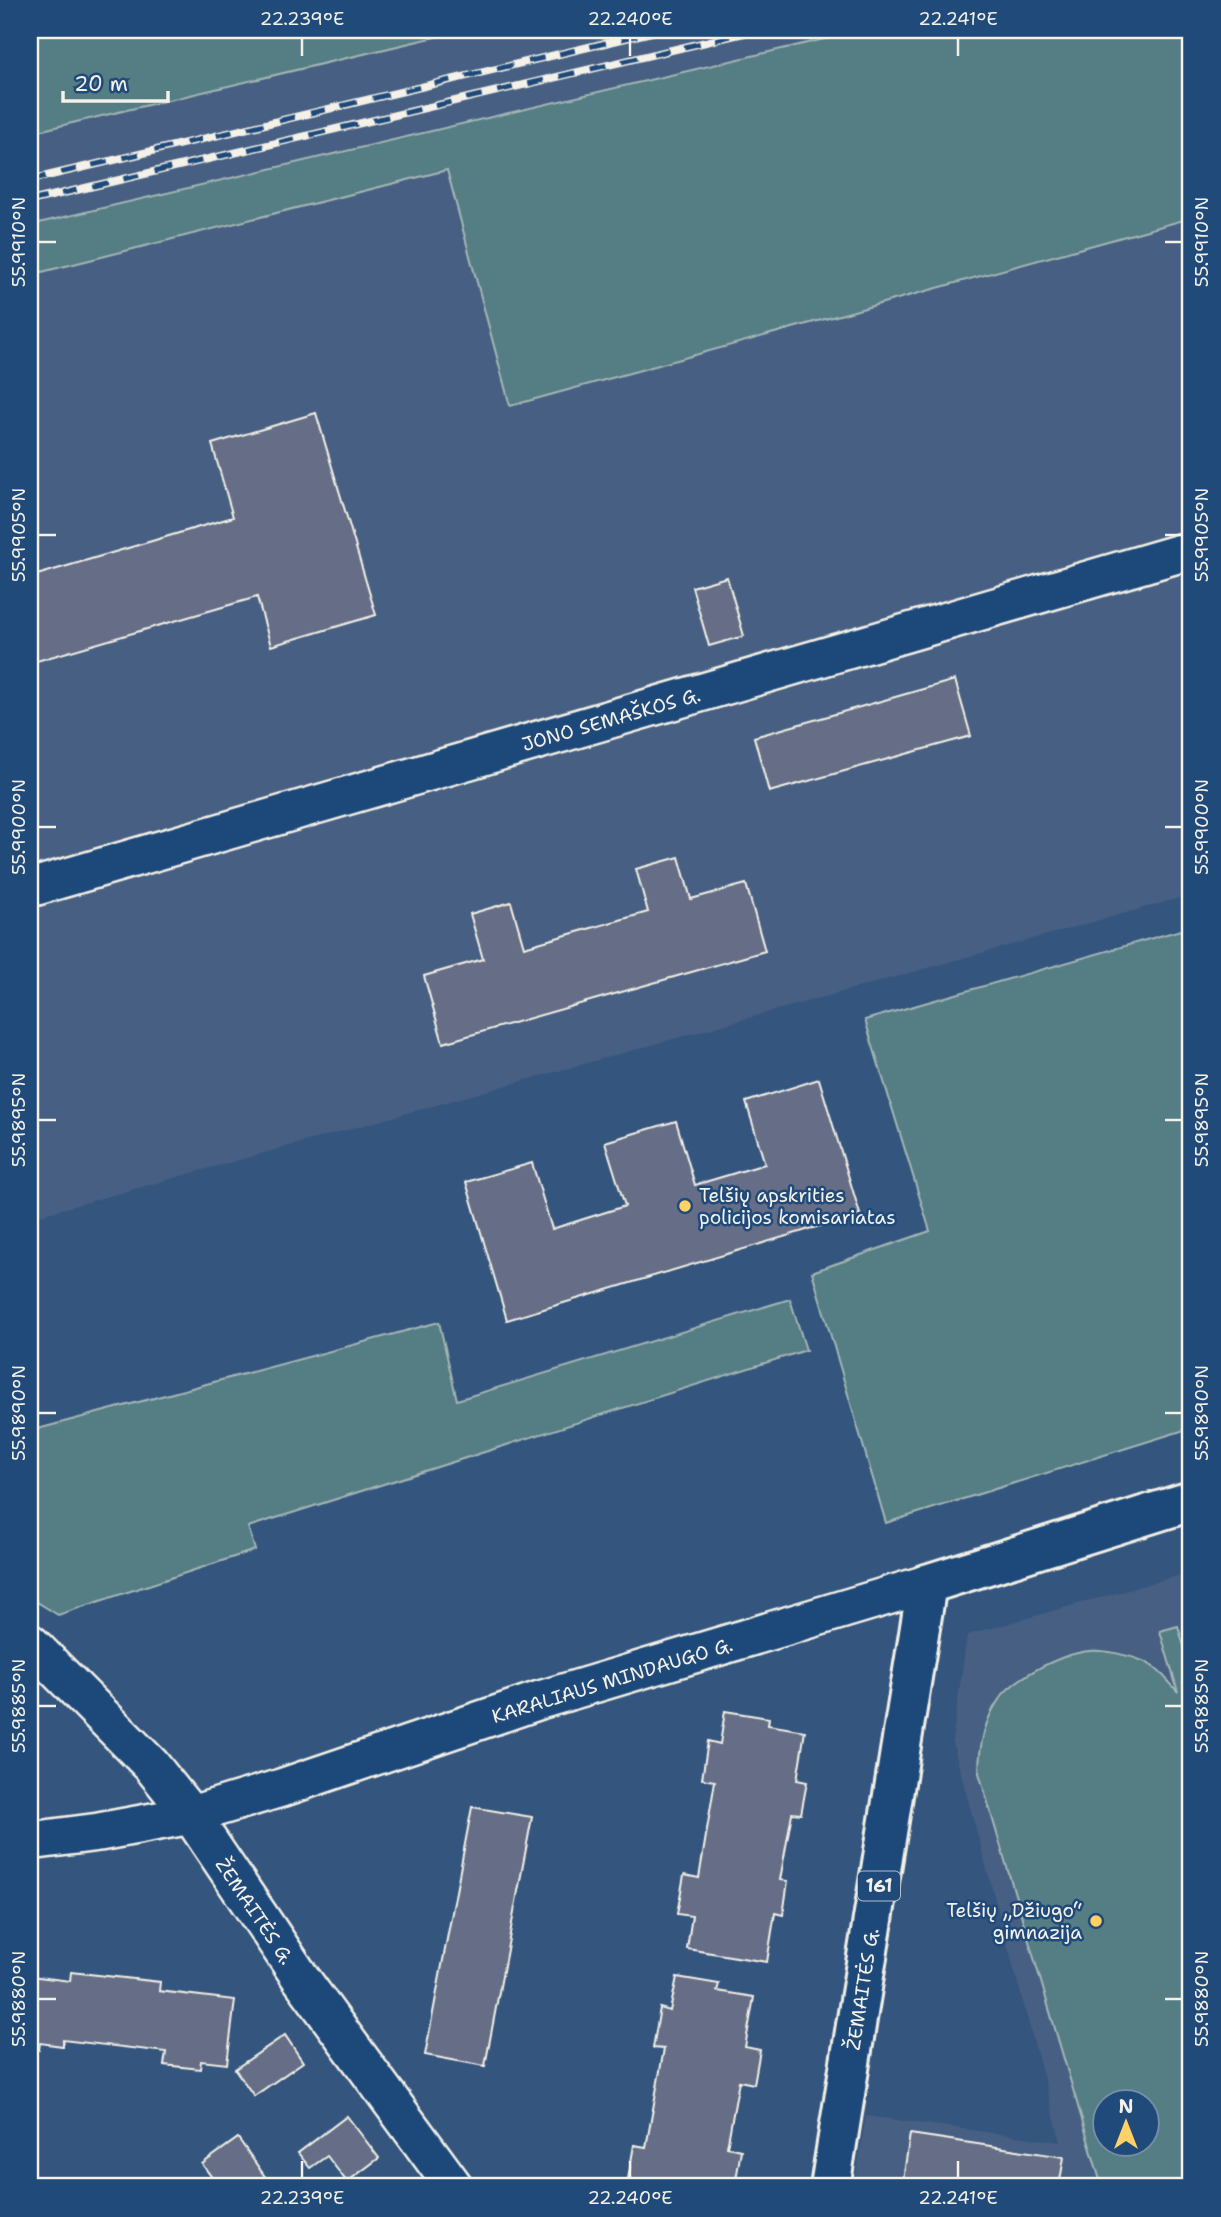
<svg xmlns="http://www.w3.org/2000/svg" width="1221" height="2217" viewBox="0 0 1221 2217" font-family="'Shantell Sans',sans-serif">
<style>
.built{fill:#475f82;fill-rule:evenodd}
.green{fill:#557d84;stroke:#a4b7b6;stroke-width:2;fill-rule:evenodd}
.building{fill:#656e86;stroke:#f4f1e8;stroke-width:2}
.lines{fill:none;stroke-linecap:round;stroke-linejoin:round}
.minor-casing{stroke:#f4f1e8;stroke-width:42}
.primary-casing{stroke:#f4f1e8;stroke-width:44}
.minor{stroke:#1f4a7a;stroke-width:37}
.primary{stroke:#1f4a7a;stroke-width:38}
.rail-casing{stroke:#f4f1e8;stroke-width:8}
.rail{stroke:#1f4a7a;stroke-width:5;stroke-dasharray:16;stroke-linecap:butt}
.ticks{fill:none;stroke:#f4f1e8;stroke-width:2.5}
.poi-dot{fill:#ffd166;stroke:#1f4a7a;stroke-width:2.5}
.labels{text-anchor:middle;stroke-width:5;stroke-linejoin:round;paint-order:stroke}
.shield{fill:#1f4a7a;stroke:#b4bfc7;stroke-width:2}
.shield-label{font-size:18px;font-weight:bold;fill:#f4f1e8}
.street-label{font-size:19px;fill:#f4f1e8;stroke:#1f4a7a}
.poi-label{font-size:19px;fill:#f4f1e8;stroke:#1f4a7a;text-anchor:start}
.neatline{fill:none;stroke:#f4f1e8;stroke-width:2.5}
.ticks-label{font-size:18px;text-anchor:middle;fill:#f4f1e8}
</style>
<rect width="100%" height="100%" fill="#34557e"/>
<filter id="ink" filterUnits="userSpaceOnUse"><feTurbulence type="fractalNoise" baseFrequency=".0143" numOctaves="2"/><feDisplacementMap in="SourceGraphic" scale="14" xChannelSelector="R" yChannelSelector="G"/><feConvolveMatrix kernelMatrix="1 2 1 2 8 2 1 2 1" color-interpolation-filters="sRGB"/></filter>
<g filter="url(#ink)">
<g class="built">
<polygon points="465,30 863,30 30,225 30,133"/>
<polygon points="447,170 511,406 1191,218 1191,909 1187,896 30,1218 30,275"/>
<path d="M1191 1572V2187H854L866 2116 1061 2142 952 1741 967 1635ZM1106 2102H1148V2144H1106Z"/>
</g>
<g class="green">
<polygon points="30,30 465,30 30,133"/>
<polygon points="863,30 1191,30 1191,218 510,406 447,170 30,275 30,225"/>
<polygon points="1191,927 1191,1428 886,1523 812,1272 930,1231 865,1020"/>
<polygon points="790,1299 806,1350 248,1527 255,1550 58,1615 34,1600 30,1592 30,1431 439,1322 457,1400"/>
<path d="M1178 1626 1191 1670V2187H1102L979 1773C979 1749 984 1722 998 1701 1012 1678 1063 1653 1090 1651 1106 1650 1128 1655 1143 1661 1158 1667 1168 1681 1178 1692L1160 1631ZM1106 2102H1148V2144H1106Z"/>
</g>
<g class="building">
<polygon points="316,413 376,615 271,646 257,597 30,663 30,577 233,517 212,444"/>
<polygon points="727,577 744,636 709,646 692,587"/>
<polygon points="955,680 971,736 769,792 754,737"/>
<polygon points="679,857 691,899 746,884 765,951 443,1043 424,976 483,959 470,914 511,902 524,947 648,912 636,869"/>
<polygon points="819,1079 860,1214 507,1320 466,1182 532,1163 552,1229 625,1206 605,1142 676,1121 695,1185 765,1164 746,1102"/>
<polygon points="725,1711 769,1718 768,1725 805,1731 797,1780 807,1782 801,1814 792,1813 780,1880 788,1881 783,1915 775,1913 767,1962 687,1949 692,1916 677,1914 684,1875 699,1878 715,1781 702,1779 708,1741 720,1744"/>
<polygon points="472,1807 532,1817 485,2066 425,2055"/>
<polygon points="71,1972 160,1982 159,1991 235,2000 227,2064 201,2061 200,2069 164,2065 166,2052 63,2040 63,2046 40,2043 39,2050 30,2049 30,1976 70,1981"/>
<polygon points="677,1977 719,1984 717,1991 754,1997 745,2047 760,2050 754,2084 739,2081 727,2147 741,2150 735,2186 720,2184 720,2187 639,2187 640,2181 628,2179 634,2145 646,2147 664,2049 653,2048 660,2008 670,2011"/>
<polygon points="285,2035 303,2062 254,2096 235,2069"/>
<polygon points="347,2116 379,2158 347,2182 327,2156 310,2168 298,2153"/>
<polygon points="910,2134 1064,2157 1059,2187 902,2187"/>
<polygon points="238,2138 266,2178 253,2187 219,2187 202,2164"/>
</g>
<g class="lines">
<g class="minor-casing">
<g id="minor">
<polyline points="30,888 1191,550"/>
<polyline points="30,1643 151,1765 191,1815 300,1977 454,2187"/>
<polyline points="30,1841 99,1832 191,1815 281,1788 540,1700 927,1584"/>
</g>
</g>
<g class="primary-casing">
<polyline id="primary" points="830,2187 927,1584 1191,1501"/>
</g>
<use href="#minor" class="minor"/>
<use href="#primary" class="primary"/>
<g class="rail-casing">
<g id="rail">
<polyline points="30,180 660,30"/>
<polyline points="30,201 757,30"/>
</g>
</g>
<use href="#rail" class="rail"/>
</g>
</g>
<path class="ticks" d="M302 38V56M630 38V56M958 38V56M38 242H56M1165 242H1182M38 535H56M1165 535H1182M38 827H56M1165 827H1182M38 1120H56M1165 1120H1182M38 1413H56M1165 1413H1182M38 1706H56M1165 1706H1182M38 1999H56M1165 1999H1182M302 2161V2178M630 2161V2178M958 2161V2178"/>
<g class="poi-dot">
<circle cx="685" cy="1206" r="7"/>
<circle cx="1096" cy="1921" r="7"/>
</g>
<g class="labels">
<rect class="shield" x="858" y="1871.5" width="42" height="29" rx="5"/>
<g class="shield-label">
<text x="879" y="1892">161</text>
</g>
<g class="street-label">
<text transform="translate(611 719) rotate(-16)" y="7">JONO SEMAŠKOS G.</text>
<text transform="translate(612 1680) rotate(-17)" y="7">KARALIAUS MINDAUGO G.</text>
<text transform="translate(255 1911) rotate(56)" y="7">ŽEMAITĖS G.</text>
<text transform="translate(862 1989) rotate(-81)" y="7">ŽEMAITĖS G.</text>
</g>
<g class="poi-label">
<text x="699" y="1202">Telšių apskrities<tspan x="699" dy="22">policijos komisariatas</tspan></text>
<text x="1082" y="1917" text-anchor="end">Telšių „Džiugo“<tspan x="1082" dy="22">gimnazija</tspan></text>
</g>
</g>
<rect width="1221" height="2217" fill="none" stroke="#1f4a7a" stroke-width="77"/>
<g transform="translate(1126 2123)"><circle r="33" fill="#1f4a7a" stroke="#748da6" stroke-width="2"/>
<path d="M0-5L12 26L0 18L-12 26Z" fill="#ffd166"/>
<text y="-10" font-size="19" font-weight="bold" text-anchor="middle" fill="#f4f1e8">N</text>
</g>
<path d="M63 91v10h105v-10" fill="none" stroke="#f4f1e8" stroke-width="3.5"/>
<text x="74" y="91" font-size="21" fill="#f4f1e8" stroke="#1f4a7a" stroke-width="5" paint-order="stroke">20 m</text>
<rect x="38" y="38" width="1144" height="2140" class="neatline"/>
<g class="ticks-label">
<text x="302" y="25">22.239°E</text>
<text x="630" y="25">22.240°E</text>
<text x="958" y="25">22.241°E</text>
<text transform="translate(19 242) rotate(-90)" y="6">55.9910°N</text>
<text transform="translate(1202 242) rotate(-90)" y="6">55.9910°N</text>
<text transform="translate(19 535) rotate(-90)" y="6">55.9905°N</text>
<text transform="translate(1202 535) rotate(-90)" y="6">55.9905°N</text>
<text transform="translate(19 827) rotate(-90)" y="6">55.9900°N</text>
<text transform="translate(1202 827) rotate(-90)" y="6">55.9900°N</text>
<text transform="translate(19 1120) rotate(-90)" y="6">55.9895°N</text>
<text transform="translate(1202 1120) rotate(-90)" y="6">55.9895°N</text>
<text transform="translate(19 1413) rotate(-90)" y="6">55.9890°N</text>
<text transform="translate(1202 1413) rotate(-90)" y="6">55.9890°N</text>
<text transform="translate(19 1706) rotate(-90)" y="6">55.9885°N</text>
<text transform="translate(1202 1706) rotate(-90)" y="6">55.9885°N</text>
<text transform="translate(19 1999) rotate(-90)" y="6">55.9880°N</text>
<text transform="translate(1202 1999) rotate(-90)" y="6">55.9880°N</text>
<text x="302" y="2204">22.239°E</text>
<text x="630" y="2204">22.240°E</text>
<text x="958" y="2204">22.241°E</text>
</g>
</svg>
